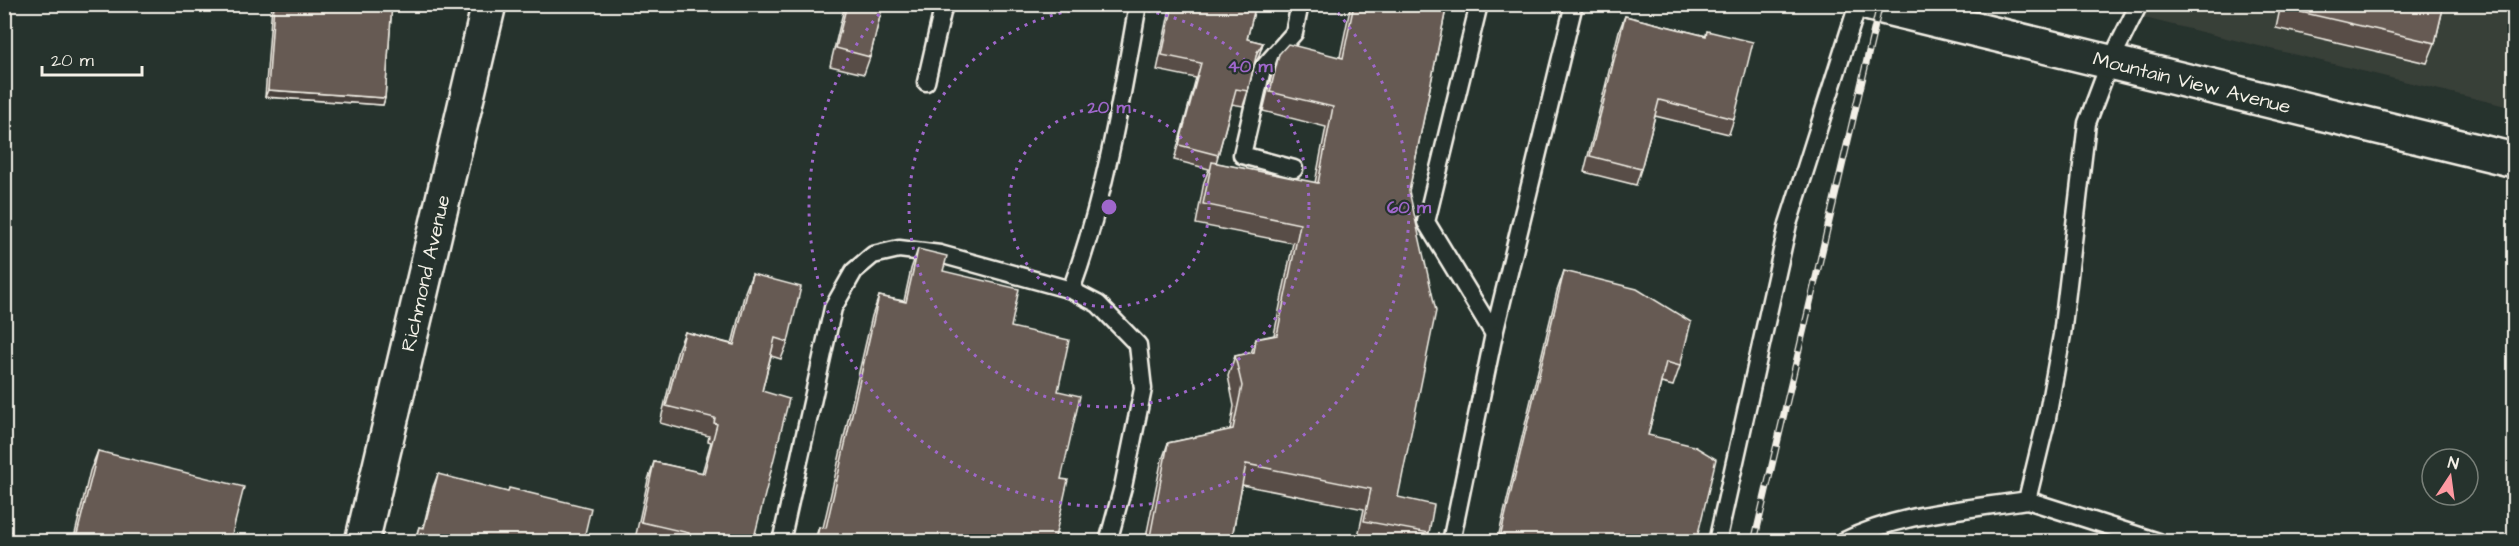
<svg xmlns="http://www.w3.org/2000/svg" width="2519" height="546" viewBox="0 0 2519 546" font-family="'Architects Daughter',sans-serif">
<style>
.built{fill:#393f38}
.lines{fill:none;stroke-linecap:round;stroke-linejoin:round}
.service-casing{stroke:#f4f1e8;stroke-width:21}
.minor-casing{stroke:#f4f1e8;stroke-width:38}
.service{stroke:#26332d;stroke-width:16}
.minor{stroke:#26332d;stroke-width:33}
.rail-casing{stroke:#f4f1e8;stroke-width:7}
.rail{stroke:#26332d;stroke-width:4.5;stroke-dasharray:14;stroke-linecap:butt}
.wall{fill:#584d47;stroke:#f4f1e8;stroke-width:1.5}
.shaded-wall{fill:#473f3a;stroke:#f4f1e8;stroke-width:1.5}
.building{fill:#665a53;stroke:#f4f1e8;stroke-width:1.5}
.ring{fill:none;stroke:#9f67cb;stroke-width:3;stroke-dasharray:3 6}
.labels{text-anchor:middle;stroke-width:4.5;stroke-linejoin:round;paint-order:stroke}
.street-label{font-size:20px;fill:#f4f1e8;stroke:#26332d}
.centre{fill:#9f67cb;stroke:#26332d;stroke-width:3}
.ring-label{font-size:18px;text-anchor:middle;font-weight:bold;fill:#9f67cb;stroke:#26332d;stroke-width:4.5;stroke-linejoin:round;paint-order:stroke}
</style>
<rect width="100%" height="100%" fill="#26332d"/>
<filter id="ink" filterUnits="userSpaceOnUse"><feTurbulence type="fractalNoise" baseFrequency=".0167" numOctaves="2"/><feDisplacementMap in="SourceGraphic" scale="12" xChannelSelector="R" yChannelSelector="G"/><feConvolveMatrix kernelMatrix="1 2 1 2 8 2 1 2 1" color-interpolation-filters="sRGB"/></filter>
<g filter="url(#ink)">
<polygon class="built" points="2091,5 2514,5 2514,108"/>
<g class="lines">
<g class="service-casing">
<g id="service">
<polyline points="1479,4 1426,222 1494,334 1574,4"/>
<polyline points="926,82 944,4"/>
<polyline points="1294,169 1242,155 1262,69 1294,33 1300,4"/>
<path d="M1071 290C1105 198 1121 101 1138 4"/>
<polyline points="2027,500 2159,542"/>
<polyline points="781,542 833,308 854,271 873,255 899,249 940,254 1071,290 1098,304 1138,345 1143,389 1123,487 1108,542"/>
<polyline points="1451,542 1494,334"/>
<polyline points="1717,542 1788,224 1858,4"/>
<path d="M1842 542C1899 513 1964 510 2027 500L2047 418 2062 335 2087 123 2110 62 2139 4"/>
</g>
</g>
<g class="minor-casing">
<g id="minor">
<polyline points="1870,4 2514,160"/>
<polyline points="362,542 489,4"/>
</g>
</g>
<use href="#service" class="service"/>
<use href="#minor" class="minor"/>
<g class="rail-casing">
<g id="rail">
<polyline points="4,523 12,542"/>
<polyline points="1754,542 1880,4"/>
</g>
</g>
<use href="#rail" class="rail"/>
</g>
<g class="wall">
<polygon points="272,4 392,4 385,98 383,105 265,97"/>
<polygon points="845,4 883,4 870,57 864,74 830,66"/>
<polygon points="1171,4 1256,4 1247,39 1263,43 1258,58 1255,62 1248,91 1243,106 1232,104 1216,163 1315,183 1326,127 1263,111 1272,74 1279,54 1340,57 1351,4 1447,4 1409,191 1398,497 1429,533 1426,542 1357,541 1364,509 1242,485 1231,542 1145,542 1161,463 1168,443 1230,430 1234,406 1228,376 1235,356 1251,353 1256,339 1274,335 1293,243 1196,224 1204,182 1209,169 1174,160 1196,78 1157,70"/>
<polygon points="2281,4 2444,4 2435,43 2427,63 2276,28"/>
<polygon points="1625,16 1706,36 1707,31 1734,119 1729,134 1655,116 1641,169 1636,185 1584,172 1619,31"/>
<polygon points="918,249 943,271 1011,327 1058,391 1061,479 1054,542 814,542 819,527 823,528 872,316 879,296 904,301 911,269"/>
<polygon points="1564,271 1680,366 1673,386 1661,383 1648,435 1696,542 1497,542 1557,291"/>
<polygon points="752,274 788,342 781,359 771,356 762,391 753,542 646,542 635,539 648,480 654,462 702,473 711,442 708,441 709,436 660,423 678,349 685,332 732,344 745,292"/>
<polygon points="98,451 230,542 73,542 90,471"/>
<polygon points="438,474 583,542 414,542 419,527 423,528 433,487"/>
</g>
<g class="shaded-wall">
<polygon points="1263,43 1258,58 1252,67 1257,52"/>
<polygon points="268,90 385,98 383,105 265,97"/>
</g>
<g class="building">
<polygon points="274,4 392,4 385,98 268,90"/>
<polygon points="847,4 883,4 870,57 836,48"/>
<polygon points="1173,4 1256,4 1247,39 1263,43 1257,52 1248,91 1236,89 1218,155 1179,145 1201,63 1162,55"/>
<polygon points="1354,4 1447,4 1409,191 1436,311 1398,497 1434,505 1429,533 1364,521 1371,489 1246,464 1231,542 1149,542 1168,443 1233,429 1242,386 1235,356 1254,352 1256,339 1277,335 1300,224 1203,204 1212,162 1318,183 1333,107 1270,92 1279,54 1288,44 1343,58"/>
<polygon points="2284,4 2444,4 2435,43 2283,8"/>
<polygon points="1625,16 1706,36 1707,31 1753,42 1734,119 1659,100 1641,169 1590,156"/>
<polygon points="918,249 947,256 943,271 1019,289 1011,327 1069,340 1058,391 1080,396 1061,479 1068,480 1054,542 816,542 819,527 826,528 879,296 906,302"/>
<polygon points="1564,271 1637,289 1691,322 1680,366 1666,362 1648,435 1694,446 1716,459 1696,542 1499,542"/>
<polygon points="752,274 801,287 788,342 775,338 762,391 789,399 753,542 687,542 689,533 641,522 654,462 704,473 717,424 714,423 715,418 666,406 685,332 734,345"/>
<polygon points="98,451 244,487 230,542 75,542"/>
<polygon points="438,474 508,492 509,488 591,508 583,542 572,542 561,539 560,542 415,542 419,527 424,528"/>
</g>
</g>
<g class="ring">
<circle cx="1109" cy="207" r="100"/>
<circle cx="1109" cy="207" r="200"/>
<path d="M1332 6A300 300 0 1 1 886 6"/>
</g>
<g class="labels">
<g class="street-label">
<text transform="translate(2192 82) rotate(14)" y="7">Mountain View Avenue</text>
<text transform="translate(425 273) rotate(-77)" y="7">Richmond Avenue</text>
</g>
</g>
<circle cx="1109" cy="207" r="9" class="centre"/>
<g class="ring-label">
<text x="1250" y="72">40 m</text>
<text x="1109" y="113">20 m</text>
<text x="1409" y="213">60 m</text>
</g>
<rect width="2519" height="546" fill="none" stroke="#26332d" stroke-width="24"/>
<rect x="12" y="12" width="2495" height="522" fill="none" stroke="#f4f1e8" stroke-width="2" filter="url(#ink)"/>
<g transform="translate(2450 477) rotate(13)"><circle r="28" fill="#26332d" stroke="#787f78" stroke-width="1.5"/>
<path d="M0-4.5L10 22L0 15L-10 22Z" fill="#ff9aa2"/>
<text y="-9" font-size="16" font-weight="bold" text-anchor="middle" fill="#f4f1e8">N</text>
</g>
<path d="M42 66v9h100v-9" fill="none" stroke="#f4f1e8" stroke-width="3"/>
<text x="51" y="66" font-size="18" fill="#f4f1e8" stroke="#26332d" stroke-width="4.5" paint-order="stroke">20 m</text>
</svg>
